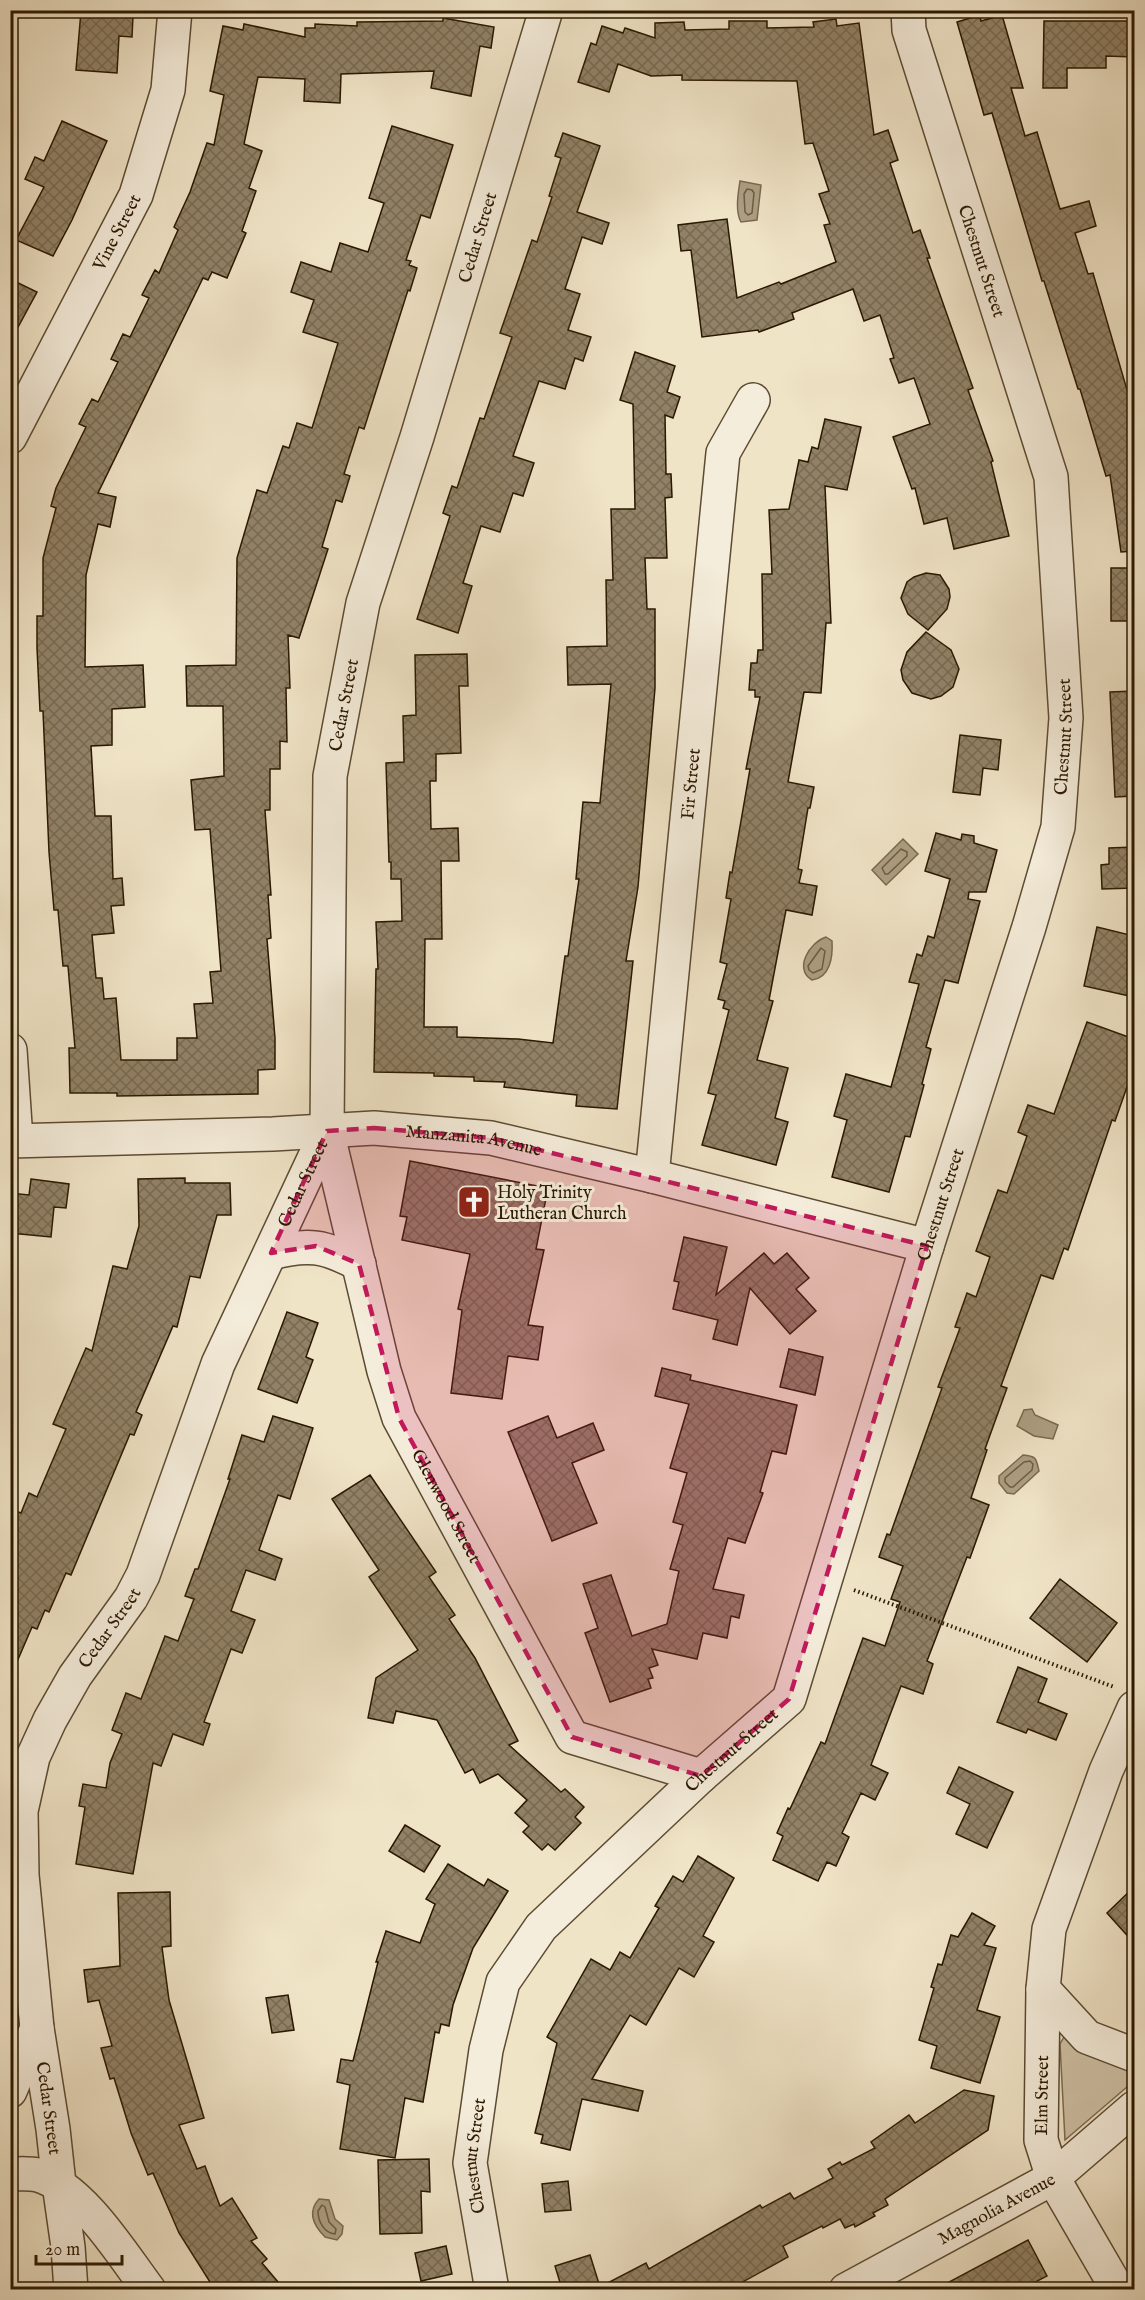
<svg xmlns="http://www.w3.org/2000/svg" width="1145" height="2300" viewBox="0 0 1145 2300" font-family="'IM FELL English',serif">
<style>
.green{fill:#cec1a5;stroke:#7c6c52;stroke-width:1.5}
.water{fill:#ad9f83;stroke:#79694f;stroke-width:1.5}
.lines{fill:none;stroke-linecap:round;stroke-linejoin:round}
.shore{stroke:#6c5c42;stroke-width:1.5}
.building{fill:url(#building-cross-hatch);stroke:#2a1800;stroke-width:1.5}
.street-casing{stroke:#5c4b32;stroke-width:36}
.path{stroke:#2a1800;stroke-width:4;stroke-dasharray:1.5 3;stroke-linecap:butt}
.street{stroke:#f5eddb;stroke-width:33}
.marked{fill:#c2185b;fill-opacity:0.2;stroke:#c2185b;stroke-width:4.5;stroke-dasharray:12 8;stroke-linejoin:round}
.labels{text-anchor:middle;stroke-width:6;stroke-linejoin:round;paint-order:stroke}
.street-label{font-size:18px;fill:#2a1800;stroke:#f5eddb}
.poi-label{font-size:18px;fill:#2a1800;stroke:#f5eddb;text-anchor:start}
</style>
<defs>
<pattern id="building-cross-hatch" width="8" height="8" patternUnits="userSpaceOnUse" patternTransform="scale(1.5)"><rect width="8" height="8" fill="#918267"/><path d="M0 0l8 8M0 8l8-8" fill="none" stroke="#776952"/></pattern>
</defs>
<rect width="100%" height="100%" fill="#f0e4c7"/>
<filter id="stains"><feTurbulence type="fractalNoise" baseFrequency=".00333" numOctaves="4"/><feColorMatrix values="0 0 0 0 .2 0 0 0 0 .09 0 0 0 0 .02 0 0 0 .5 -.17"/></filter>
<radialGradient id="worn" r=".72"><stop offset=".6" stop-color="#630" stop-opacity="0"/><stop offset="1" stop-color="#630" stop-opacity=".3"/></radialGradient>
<polygon class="green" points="1064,2037 1069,2037 1131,2070 1134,2074 1134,2081 1065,2140 1060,2044"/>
<g class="water">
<path d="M740 181 761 185 757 220 741 222C735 211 738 194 740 181Z"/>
<polygon points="903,839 918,854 886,885 872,870"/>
<path d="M826 937 832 941C833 957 830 978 812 980 793 969 810 942 826 937Z"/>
<polygon points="1032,1409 1035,1415 1058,1425 1053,1439 1034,1436 1017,1426 1024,1410"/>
<path d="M1023 1455C1037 1456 1036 1459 1039 1471L1014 1494 1007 1493 999 1483V1476Z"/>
<path d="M319 2199 329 2200 335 2219 343 2226 342 2234 337 2240 325 2237C314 2226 307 2212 319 2199Z"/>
</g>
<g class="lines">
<g class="shore">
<polygon points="747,189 752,190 754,193 752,213 748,215 745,212 744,194"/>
<polygon points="901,849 907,852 907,856 888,874 885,874 882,868"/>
<polygon points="821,948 825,951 822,969 813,973 809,970 808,966"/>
<polygon points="1030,1461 1033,1464 1032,1470 1013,1487 1010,1487 1005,1482 1005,1478 1024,1462"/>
<path d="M322 2205 325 2207 329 2222 336 2229 335 2234C324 2233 318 2221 318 2211Z"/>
</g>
</g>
<g class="building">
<polygon points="81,11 133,16 132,37 119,36 117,73 76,70"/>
<polygon points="980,15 981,21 1002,15 1023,88 1011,88 1025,136 1037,132 1060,209 1089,201 1096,226 1075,233 1088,274 1093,273 1134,414 1134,551 1121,552 1110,475 1106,476 1080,389 1078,389 1044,281 1042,281 992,113 984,115 957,22"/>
<polygon points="443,18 494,27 491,48 480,46 471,96 431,88 434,71 341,74 340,103 304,101 305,79 258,77 244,144 262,151 249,188 256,191 242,231 246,233 227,278 212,272 208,280 203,278 98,493 116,497 110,527 98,524 86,575 85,667 143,665 145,707 112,709 112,745 91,746 95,816 111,816 113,879 122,878 124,905 111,906 114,933 92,935 96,978 102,978 104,999 116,998 121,1060 177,1060 177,1038 197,1038 194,1004 213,1003 210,972 221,971 210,829 195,830 191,780 224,776 223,706 187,706 186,666 236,665 237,558 257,490 267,493 283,446 289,448 297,423 312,428 338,343 303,332 314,300 291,292 301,262 331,272 340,243 368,252 384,203 369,198 392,126 453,145 430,218 421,215 406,260 411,261 409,265 417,268 410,291 408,290 364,429 359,427 344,474 350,476 342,502 336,500 322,547 328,549 299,638 288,635 290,688 286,688 287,742 280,741 280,769 270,769 270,810 265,810 271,895 268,895 271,938 267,939 275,1038 275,1069 258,1070 258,1094 117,1096 117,1093 70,1093 69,1048 75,1048 68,966 63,966 58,910 54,910 49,852 43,711 40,711 37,648 37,616 43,616 43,558 56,508 51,506 56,488 86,427 79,424 92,399 98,402 118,362 111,359 123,334 130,337 149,298 142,295 155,270 159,273 178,230 174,227 190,192 207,143 214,145 224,95 210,91 223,26 243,30 244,24 305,37 305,28 315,28 315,24 357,26 357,22 443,21"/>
<polygon points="836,19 837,26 859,23 874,135 888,130 898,160 890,163 913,233 920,230 930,258 927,258 973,388 968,390 993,461 991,462 1009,536 954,549 947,518 924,524 915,488 912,489 893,437 930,424 914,378 899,383 890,359 894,358 880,315 864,321 853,289 792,313 794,319 759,332 758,330 702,337 691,250 681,251 678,225 727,219 737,298 779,282 781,284 836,262 824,225 830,224 819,194 829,191 813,143 805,144 797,81 682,80 682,75 651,76 618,64 609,92 578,82 591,43 596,45 602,26 623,33 625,28 655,38 655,23 684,22 685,30 729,29 729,21 767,21 767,28 814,27 813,22"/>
<polygon points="1044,21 1134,21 1134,57 1106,56 1106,68 1067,68 1067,88 1043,88"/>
<polygon points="62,121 107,141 72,220 53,256 16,240 44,187 25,179 35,157 44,161"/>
<polygon points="563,133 600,146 577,212 609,223 602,244 582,237 565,289 580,294 568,330 591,337 583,361 575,358 565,389 539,381 513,456 534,463 523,496 513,493 500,532 481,526 463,583 472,586 458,633 417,619 450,516 443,513 452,486 457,488 480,418 484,419 512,337 500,333 532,240 537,242 552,197 549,196 561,158 555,156"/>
<polygon points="10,279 37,292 10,342"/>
<polygon points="635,352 675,366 667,392 680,397 673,418 665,415 666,474 671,474 672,497 665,498 667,558 645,558 647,609 655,609 655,688 638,887 626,961 633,961 617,1109 576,1106 577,1095 504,1087 505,1082 474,1081 474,1077 434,1076 434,1073 374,1072 376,969 378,969 376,922 402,921 401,879 391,879 391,862 389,862 386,763 404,762 403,716 416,715 415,655 467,654 468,686 459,686 461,753 436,754 436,781 430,781 431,829 458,828 459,861 441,861 442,939 425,939 424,1027 457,1027 457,1037 518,1039 553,1043 565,956 568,956 579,879 576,879 583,802 600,803 611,684 568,685 567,647 607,646 606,580 613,580 611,509 635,509 633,404 620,400"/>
<polygon points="825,419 861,427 847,490 825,486 831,623 826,623 821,693 804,692 788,782 814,787 810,808 808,808 798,869 802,870 799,883 817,886 812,915 786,910 769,1000 773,1001 757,1060 788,1068 775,1118 788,1122 776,1165 702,1145 716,1095 708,1093 729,1010 723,1008 725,1001 718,999 727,964 720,962 731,899 726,898 730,872 732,873 750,769 746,769 760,697 755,697 755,690 749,690 751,663 757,663 758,650 763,650 762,574 772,574 769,510 789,509 799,460 808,462 812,447 818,449"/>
<rect x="1111" y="568" width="23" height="53"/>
<polygon points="926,573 940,575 949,589 950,597 947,609 928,630 908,614 901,598 907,582 914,577"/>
<polygon points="926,632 951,650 959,669 953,687 941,696 931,699 912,693 903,680 901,670 907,652"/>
<polygon points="1134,691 1134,796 1115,797 1110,692"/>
<polygon points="960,735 1001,740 998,770 983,768 980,795 953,792"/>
<polygon points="936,833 961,840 962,834 974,836 974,843 997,850 986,892 969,892 968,899 980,901 958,983 945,980 926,1047 931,1049 922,1084 924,1085 910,1137 905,1136 889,1192 832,1177 847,1120 834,1116 846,1074 891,1087 919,984 909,982 917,954 922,956 928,936 934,938 950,879 925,871"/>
<polygon points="1134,847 1134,888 1102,889 1101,865 1109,864 1109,848"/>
<polygon points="1097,927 1134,936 1134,997 1084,986"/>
<polygon points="1087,1022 1134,1039 1134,1067 1115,1121 1112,1120 1068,1250 1064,1248 1053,1279 1041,1275 1001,1386 1007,1388 985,1449 987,1450 971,1498 989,1505 970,1558 967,1557 927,1661 933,1664 923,1694 901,1686 871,1765 888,1773 875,1800 861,1793 842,1833 849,1837 836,1866 827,1862 818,1881 773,1860 783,1836 777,1833 788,1808 790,1809 821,1742 825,1744 863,1638 885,1646 900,1602 891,1599 903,1566 879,1557 887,1534 890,1535 942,1388 938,1387 960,1328 955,1327 967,1293 976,1297 990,1257 976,1251 998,1190 1007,1193 1027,1136 1018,1132 1028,1105 1054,1114"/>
<polygon points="410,1161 548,1188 536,1249 544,1250 528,1325 543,1327 538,1360 508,1356 502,1399 451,1393 462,1310 458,1309 470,1254 402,1240 407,1217 400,1216"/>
<polygon points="185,1178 185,1183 230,1183 231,1215 217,1215 200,1278 190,1276 177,1327 173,1326 136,1412 142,1415 134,1435 130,1434 71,1575 66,1573 49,1612 45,1610 37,1629 32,1627 10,1678 10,1509 21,1513 29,1493 37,1497 66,1429 53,1424 86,1348 92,1351 113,1266 127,1269 139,1226 138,1179"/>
<polygon points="31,1179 69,1184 66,1208 54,1207 51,1237 10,1233 10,1193 29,1195"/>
<polygon points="684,1237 727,1247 716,1295 764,1253 774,1264 787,1253 809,1278 796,1289 816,1311 790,1334 750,1288 737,1345 713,1339 718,1320 673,1309 679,1282 674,1281"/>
<polygon points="287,1312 318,1323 306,1357 313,1360 297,1403 258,1389"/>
<polygon points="789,1349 823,1357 815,1395 780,1387"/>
<polygon points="662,1368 691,1375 690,1380 797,1405 786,1454 772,1451 760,1492 763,1493 745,1543 728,1538 713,1589 744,1595 739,1618 731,1616 727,1638 703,1633 697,1659 652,1649 658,1665 649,1668 653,1678 648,1679 651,1688 610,1702 585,1633 598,1628 583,1584 611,1575 632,1636 667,1624 679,1571 670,1569 683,1525 673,1522 687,1473 670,1468 689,1404 655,1396"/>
<polygon points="273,1416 313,1428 290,1499 278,1495 259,1550 282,1559 275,1580 246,1570 231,1611 255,1620 242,1653 231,1649 204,1722 210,1724 203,1745 173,1734 161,1766 153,1763 133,1874 76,1864 85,1807 79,1806 83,1784 106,1788 110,1763 122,1734 112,1730 126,1693 141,1699 165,1636 178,1641 194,1599 185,1596 195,1569 198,1569 230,1479 228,1479 242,1435 264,1442"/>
<polygon points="548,1416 557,1438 593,1423 604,1450 572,1463 597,1523 552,1541 508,1432"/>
<polygon points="370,1475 436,1572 429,1577 455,1615 449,1619 475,1658 518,1741 509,1745 561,1792 565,1789 584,1807 575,1817 581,1823 555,1850 548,1844 542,1850 523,1832 529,1826 515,1813 527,1800 498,1774 480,1783 473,1769 465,1773 437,1720 396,1711 393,1723 368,1718 376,1678 418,1650 369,1577 379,1570 332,1499"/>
<polygon points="1060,1579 1117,1623 1087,1662 1030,1618"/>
<polygon points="1018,1667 1047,1679 1038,1702 1067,1714 1056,1740 1028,1729 1026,1733 997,1722"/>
<polygon points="959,1767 1013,1792 987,1848 956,1834 970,1804 947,1793"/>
<polygon points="405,1825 440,1846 424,1872 389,1851"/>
<polygon points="698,1856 734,1878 703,1936 714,1942 694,1977 679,1968 646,2025 630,2015 592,2079 643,2091 638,2111 582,2099 570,2150 541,2143 543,2135 535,2133 557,2043 547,2037 591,1959 610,1970 620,1952 630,1958 659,1908 655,1906 673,1876 683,1882"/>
<polygon points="448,1864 484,1886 488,1879 508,1891 473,1948 453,2005 449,2026 441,2024 439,2033 435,2032 423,2102 405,2098 395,2158 340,2149 350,2085 337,2082 341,2059 353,2061 378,1962 376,1962 386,1931 420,1943 435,1904 426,1899"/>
<polygon points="1134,1887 1134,1943 1107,1913"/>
<polygon points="170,1892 171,1946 162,1947 169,2000 204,2118 179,2125 197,2169 205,2166 220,2206 232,2198 257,2238 251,2241 267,2259 262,2263 284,2289 216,2289 210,2282 179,2233 153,2173 148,2175 131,2133 114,2078 110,2079 101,2048 112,2046 99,2000 88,2002 84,1970 120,1966 118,1893"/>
<polygon points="972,1913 995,1926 984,1945 996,1948 977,2010 1000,2017 980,2083 931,2068 937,2046 919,2040 934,1988 931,1987 938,1964 942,1965 951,1935 958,1937"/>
<polygon points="288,1995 294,2030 272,2033 266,1998"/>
<polygon points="964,2090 994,2096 988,2130 885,2199 888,2205 873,2213 875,2216 855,2227 854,2224 845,2228 840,2219 823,2228 822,2226 783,2246 788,2257 730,2289 562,2289 555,2266 590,2255 600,2287 646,2263 649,2269 760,2205 762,2208 790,2193 794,2199 833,2178 828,2169 840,2162 842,2165 875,2148 871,2142 909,2115 915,2123"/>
<polygon points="429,2159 430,2192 421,2191 422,2233 380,2234 378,2160"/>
<polygon points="568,2181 571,2210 545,2212 542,2184"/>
<polygon points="1028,2240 1047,2276 1022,2289 936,2289"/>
<polygon points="446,2246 452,2274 421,2281 415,2253"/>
</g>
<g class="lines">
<g class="street-casing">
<g id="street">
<path id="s1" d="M10 437 136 195 168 90 175 10"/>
<polyline points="10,1050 16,1140"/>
<path id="s2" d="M327 1131 384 1371 399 1418 572 1737 701 1776"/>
<path id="s3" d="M10 1141 273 1134 374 1128 491 1138 652 1176 927 1246"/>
<path id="s4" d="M652 1176 723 453 753 400"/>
<path d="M271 1253C308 1243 325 1246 359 1264"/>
<polyline points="1043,1989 1087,2037 1134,2055"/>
<polyline points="10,2091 37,2028"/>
<path d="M10 2174C19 2174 30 2173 38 2175 82 2188 122 2254 149 2290"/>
<path id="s5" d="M71 2290 68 2247 59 2184 53 2129 37 2028 22 1875 21 1811 33 1757 50 1720 75 1676 131 1598 143 1575 218 1364 327 1131 330 776 363 603 417 437 546 10"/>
<path id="s6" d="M492 2290 470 2163 486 2050 503 1982 541 1927 701 1776 789 1699 927 1246 1029 927 1058 827 1066 718 1051 477 909 30 908 10"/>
<path id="s7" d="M846 2290 1053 2178 1134 2108"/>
<path id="s8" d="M1118 2290 1053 2178 1041 2140 1043 1989 1049 1929 1106 1771 1134 1708"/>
</g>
</g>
<polyline class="path" points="854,1590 1114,1687"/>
<use href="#street" class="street"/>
</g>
<path class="marked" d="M374 1128 491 1138 927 1246 789 1699 701 1776 572 1737 399 1418 359 1264 316 1246 271 1253 327 1131Z"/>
<defs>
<g id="church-square" transform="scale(1.725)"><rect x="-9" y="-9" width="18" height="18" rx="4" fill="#8f2418" stroke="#f5eddb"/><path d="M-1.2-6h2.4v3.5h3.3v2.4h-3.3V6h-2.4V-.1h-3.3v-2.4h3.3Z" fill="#fff"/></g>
</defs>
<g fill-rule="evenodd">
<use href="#church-square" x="474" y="1202"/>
</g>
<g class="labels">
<g class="street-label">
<text dy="6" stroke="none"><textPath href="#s1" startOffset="231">Vine Street</textPath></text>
<text dy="6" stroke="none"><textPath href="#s5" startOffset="2146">Cedar Street</textPath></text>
<text transform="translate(982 261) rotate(72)" y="6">Chestnut Street</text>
<text dy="6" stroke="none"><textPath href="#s5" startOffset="1659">Cedar Street</textPath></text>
<text dy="6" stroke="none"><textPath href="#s6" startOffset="1720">Chestnut Street</textPath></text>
<text dy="6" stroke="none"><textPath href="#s4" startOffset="394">Fir Street</textPath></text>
<text dy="6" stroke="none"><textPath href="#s3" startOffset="465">Manzanita Avenue</textPath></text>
<text dy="6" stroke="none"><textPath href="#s5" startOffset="1174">Cedar Street</textPath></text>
<text dy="6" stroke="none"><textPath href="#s6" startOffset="1234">Chestnut Street</textPath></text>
<text dy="6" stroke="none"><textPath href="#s2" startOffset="396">Glenwood Street</textPath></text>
<text dy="6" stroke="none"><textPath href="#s5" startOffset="688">Cedar Street</textPath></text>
<text dy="6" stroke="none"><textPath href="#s6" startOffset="640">Chestnut Street</textPath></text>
<text dy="6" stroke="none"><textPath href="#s8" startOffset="214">Elm Street</textPath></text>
<text transform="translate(49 2108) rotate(82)" y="6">Cedar Street</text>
<text dy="6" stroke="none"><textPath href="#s6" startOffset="136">Chestnut Street</textPath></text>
<text dy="6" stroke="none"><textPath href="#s7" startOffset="171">Magnolia Avenue</textPath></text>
</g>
<g class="poi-label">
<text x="497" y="1198">Holy Trinity<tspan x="497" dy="21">Lutheran Church</tspan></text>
</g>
</g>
<rect width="1145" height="2300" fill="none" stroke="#f0e4c7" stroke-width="36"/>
<rect x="12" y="12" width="1121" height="2276" fill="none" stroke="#2a1800" stroke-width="3"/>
<rect x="18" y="18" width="1109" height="2264" fill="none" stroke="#2a1800" stroke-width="1.5"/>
<path d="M36 2255v9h86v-9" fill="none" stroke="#2a1800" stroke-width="3"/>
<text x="45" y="2255" font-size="18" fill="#2a1800" stroke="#f5eddb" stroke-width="4.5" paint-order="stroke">20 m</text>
<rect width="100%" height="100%" filter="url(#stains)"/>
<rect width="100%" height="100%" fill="url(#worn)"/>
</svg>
